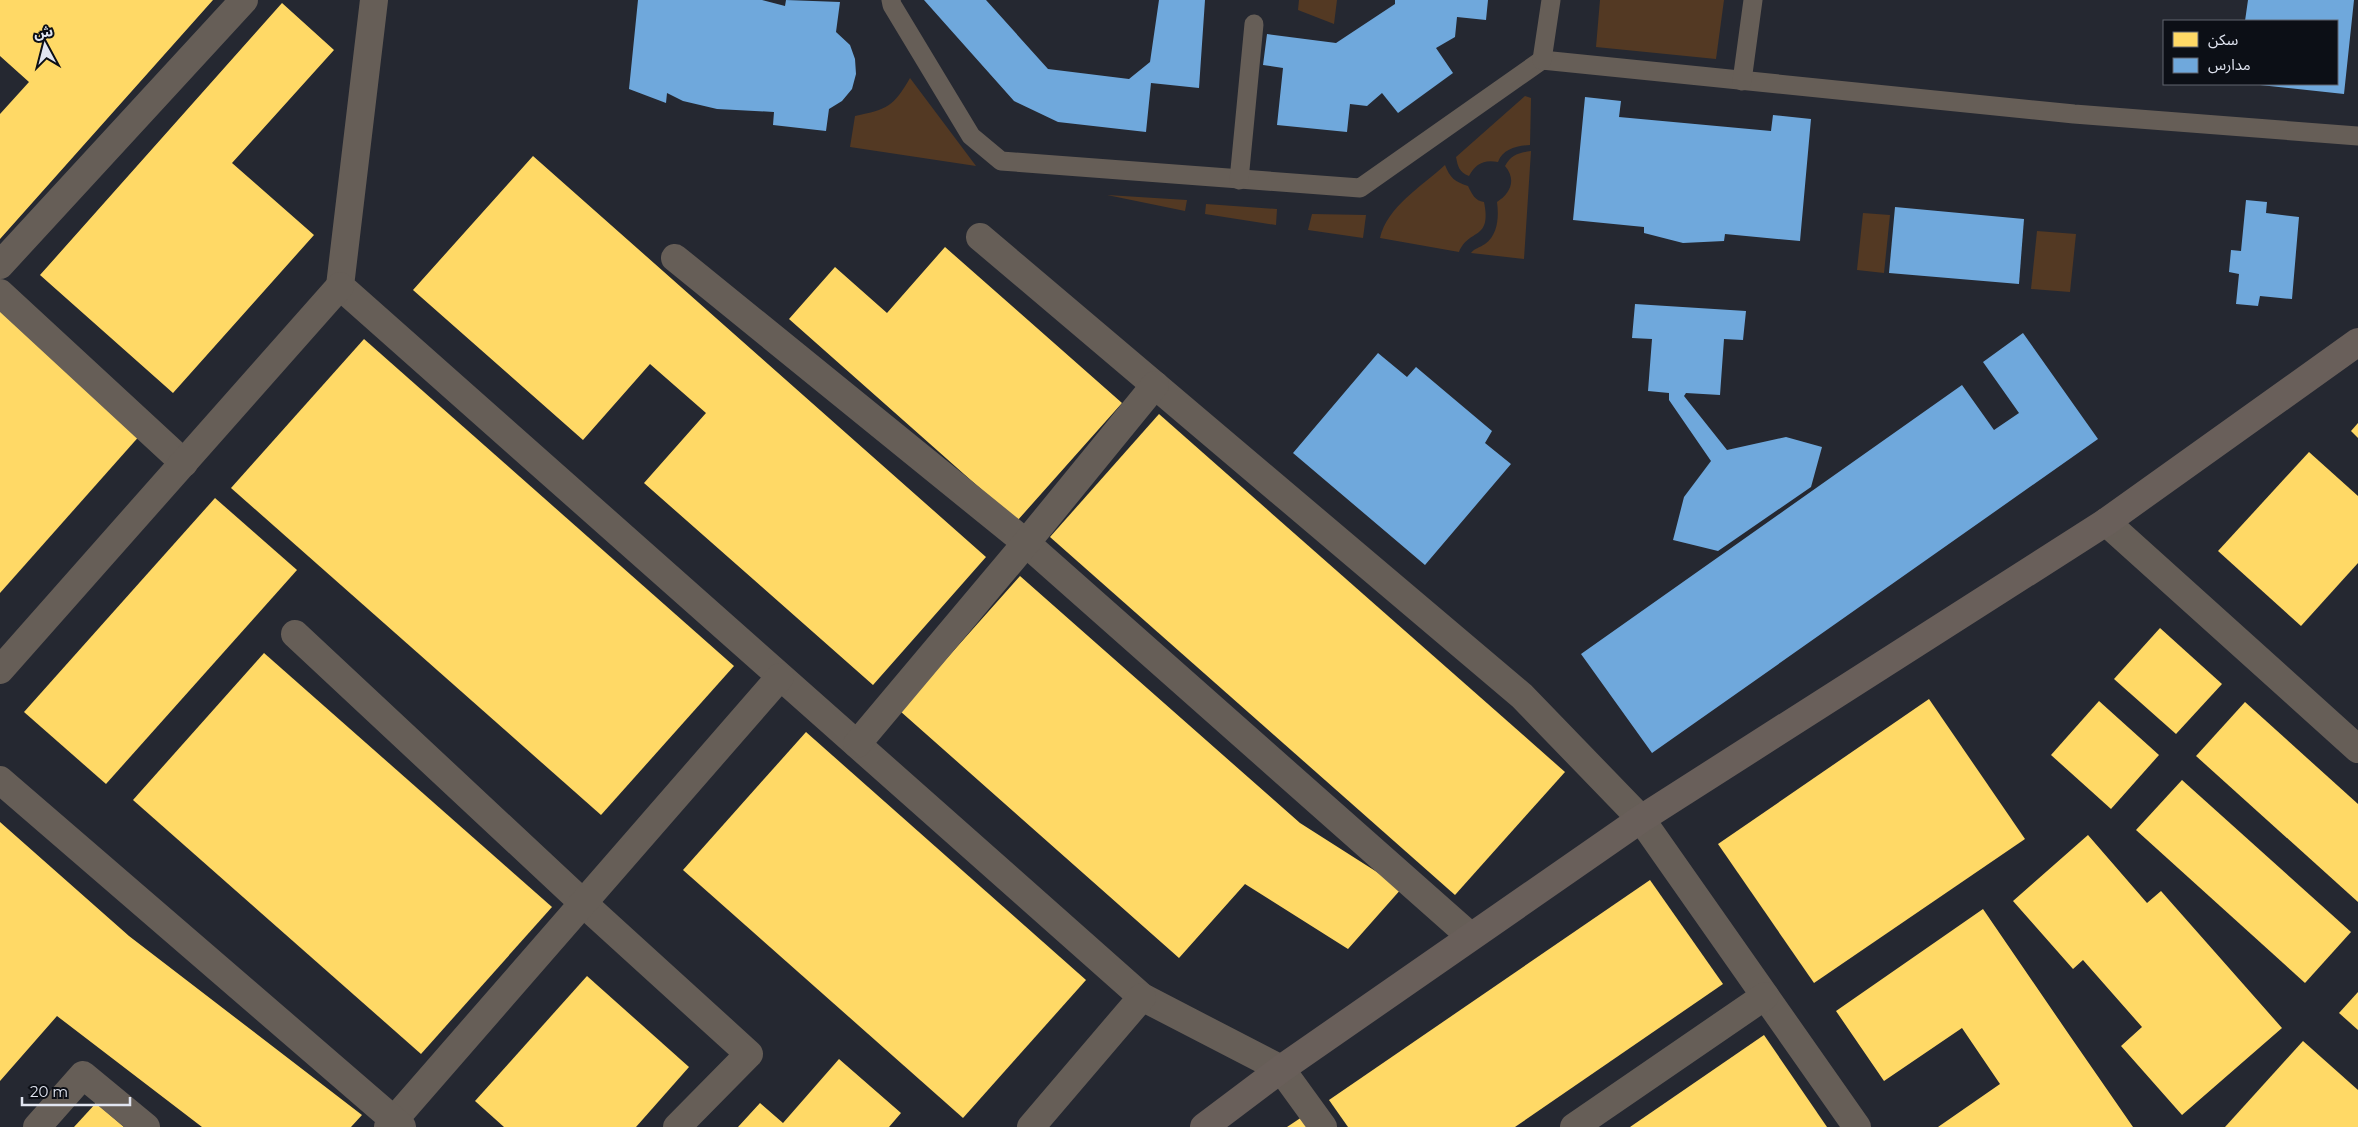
<svg xmlns="http://www.w3.org/2000/svg" width="2358" height="1127" viewBox="0 0 2358 1127" font-family="Montserrat,'Noto Sans Arabic',sans-serif">
<style>
.green{fill:#533923}
.homes{fill:#ffd966}
.schools{fill:#6fa8dc}
.lines{fill:none;stroke-linecap:round;stroke-linejoin:round}
.service{stroke:#665e57;stroke-width:19}
.minor{stroke:#665e57;stroke-width:28}
.tertiary{stroke:#665e57;stroke-width:28}
.secondary{stroke:#695f5a;stroke-width:28}
</style>
<rect width="100%" height="100%" fill="#252831"/>
<g class="green">
<polygon points="1299,0 1337,0 1334,24 1298,10"/>
<polygon points="1600,0 1724,0 1716,59 1596,47"/>
<path d="M910 78 976 166 850 147 855 116C888 109 893 107 910 78Z"/>
<path d="M1525 96 1531 98 1530 145C1516 146 1503 149 1498 162 1484 159 1475 164 1469 176 1459 172 1458 167 1456 157Z"/>
<path d="M1531 151 1524 259 1471 253C1475 248 1479 248 1485 244 1498 235 1499 217 1497 202 1510 194 1517 180 1505 166 1511 155 1518 153 1531 151Z"/>
<path d="M1445 165C1450 178 1455 182 1468 186 1472 194 1475 201 1484 202 1492 241 1469 228 1459 252L1380 238C1387 207 1422 186 1445 165Z"/>
<polygon points="1107,195 1187,200 1185,211"/>
<polygon points="1206,204 1277,209 1276,225 1205,214"/>
<polygon points="1863,213 1890,215 1884,273 1857,270"/>
<polygon points="1312,214 1366,215 1363,238 1308,230"/>
<polygon points="2037,231 2076,234 2070,292 2031,289"/>
</g>
<g class="homes">
<polygon points="0,0 213,0 0,239 0,114 29,82 0,56"/>
<polygon points="282,3 334,50 232,163 314,235 173,393 40,275"/>
<polygon points="533,156 986,557 873,685 644,483 706,413 650,364 583,440 413,290"/>
<polygon points="945,247 1122,403 1017,521 789,319 835,267 887,313"/>
<polygon points="0,308 142,433 0,593"/>
<polygon points="364,339 734,666 601,815 231,488"/>
<polygon points="1159,414 1565,772 1455,895 1050,537"/>
<polygon points="2358,423 2358,438 2351,431"/>
<polygon points="2309,452 2358,496 2358,563 2301,626 2218,551"/>
<polygon points="215,498 297,570 106,784 24,712"/>
<polygon points="1020,576 1300,823 1402,888 1348,949 1245,884 1179,958 900,711"/>
<polygon points="2160,628 2222,684 2176,734 2114,679"/>
<polygon points="264,653 552,907 421,1054 133,800"/>
<polygon points="1929,699 2025,839 1814,983 1718,844"/>
<polygon points="2099,701 2159,755 2111,809 2051,755"/>
<polygon points="2245,702 2358,804 2358,902 2196,756"/>
<polygon points="806,732 1086,980 963,1118 683,870"/>
<polygon points="2182,780 2351,932 2305,983 2136,830"/>
<polygon points="0,822 129,936 362,1115 351,1127 202,1127 57,1016 0,1081"/>
<polygon points="2088,835 2147,903 2161,891 2282,1028 2182,1115 2121,1046 2142,1027 2083,960 2073,969 2013,901"/>
<polygon points="1650,880 1723,984 1515,1127 1348,1127 1329,1100"/>
<polygon points="1983,909 2070,1036 2133,1127 1938,1127 2000,1084 1962,1028 1884,1081 1836,1011"/>
<polygon points="587,976 689,1067 636,1127 504,1127 475,1101"/>
<polygon points="2358,992 2358,1030 2339,1013"/>
<polygon points="1764,1035 1827,1127 1630,1127"/>
<polygon points="2303,1041 2358,1090 2358,1127 2225,1127"/>
<polygon points="839,1059 901,1113 889,1127 738,1127 760,1103 783,1123"/>
<polygon points="96,1103 124,1127 74,1127"/>
<polygon points="1302,1117 1309,1127 1287,1127"/>
</g>
<g class="schools">
<polygon points="638,0 762,0 785,6 786,0 840,2 836,32 850,45 855,59 856,74 852,89 842,101 829,109 826,131 773,125 774,112 717,109 683,101 667,93 666,103 629,89"/>
<polygon points="924,0 986,0 1048,69 1129,79 1150,62 1159,0 1205,0 1199,88 1151,83 1146,132 1058,122 1014,101"/>
<polygon points="1395,0 1488,0 1486,20 1457,17 1455,37 1436,48 1453,73 1398,113 1382,93 1367,106 1350,104 1347,132 1277,125 1283,68 1263,65 1267,34 1336,43 1395,4"/>
<polygon points="2248,0 2354,0 2344,94 2260,85 2337,84 2337,21 2245,21"/>
<polygon points="1585,97 1621,101 1619,117 1771,131 1773,115 1811,119 1800,241 1725,234 1724,241 1683,243 1644,233 1644,227 1573,220"/>
<polygon points="2246,200 2267,202 2266,213 2299,217 2292,299 2260,296 2258,306 2236,304 2239,274 2229,272 2231,250 2241,251"/>
<polygon points="1895,207 2024,219 2019,284 1889,273"/>
<polygon points="1635,304 1746,311 1743,340 1724,339 1720,395 1686,393 1684,396 1727,450 1786,437 1822,447 1811,487 1718,551 1673,540 1684,497 1711,461 1669,400 1669,393 1648,391 1652,339 1632,338"/>
<polygon points="2023,333 2098,439 1652,753 1581,654 1962,385 1994,430 2019,413 1983,362"/>
<polygon points="1378,353 1407,377 1416,367 1492,431 1485,443 1511,464 1425,565 1293,453"/>
</g>
<g class="lines">
<g class="service">
<polyline points="891,0 892,5 971,136 1001,161 1360,188 1542,60 2074,114 2358,136"/>
<polyline points="1542,60 1551,0"/>
<polyline points="1742,81 1753,0"/>
<polyline points="1239,180 1254,24"/>
</g>
<g class="minor">
<polyline points="374,0 340,286 1142,997 1281,1069 1323,1127"/>
<polyline points="980,237 1522,696 1641,819 1857,1127"/>
<polyline points="675,258 1026,543 1470,936"/>
<polyline points="0,265 244,0"/>
<polyline points="0,293 184,463"/>
<polyline points="2106,522 2358,749"/>
<polyline points="295,634 583,903 749,1054 677,1127"/>
<polyline points="0,670 340,286"/>
<polyline points="857,744 1026,543 1155,385"/>
<polyline points="37,1127 83,1075 146,1127"/>
<polyline points="388,1127 780,677"/>
<polyline points="1031,1127 1142,997"/>
<polyline points="1574,1127 1765,996"/>
</g>
<polyline class="tertiary" points="0,780 402,1127"/>
<polyline class="secondary" points="1204,1127 1281,1069 1641,819 2106,522 2358,342"/>
</g>
<rect x="2163" y="20" width="175" height="65" fill="#0c0f16" stroke="#61656e"/>
<rect x="2173" y="32" width="25" height="15" fill="#ffd966" stroke="#61656e"/>
<text x="2208" y="45" font-size="15" fill="#e1e5f1">سكن</text>
<rect x="2173" y="58" width="25" height="15" fill="#6fa8dc" stroke="#61656e"/>
<text x="2208" y="70" font-size="15" fill="#e1e5f1">مدارس</text>
<g transform="translate(45 45) rotate(353)" stroke="#0c0f16" stroke-width="4" paint-order="stroke">
<path d="M0-4L9 19L0 12L-9 19Z" fill="#e1e5f1"/>
<text y="-8" font-size="14" font-weight="bold" text-anchor="middle" fill="#e1e5f1">ش</text>
</g>
<path d="M22 1097v8h108v-8" fill="none" stroke="#e1e5f1" stroke-width="2.5"/>
<text x="30" y="1097" font-size="15" fill="#e1e5f1" stroke="#0c0f16" stroke-width="4" paint-order="stroke">20 m</text>
</svg>
